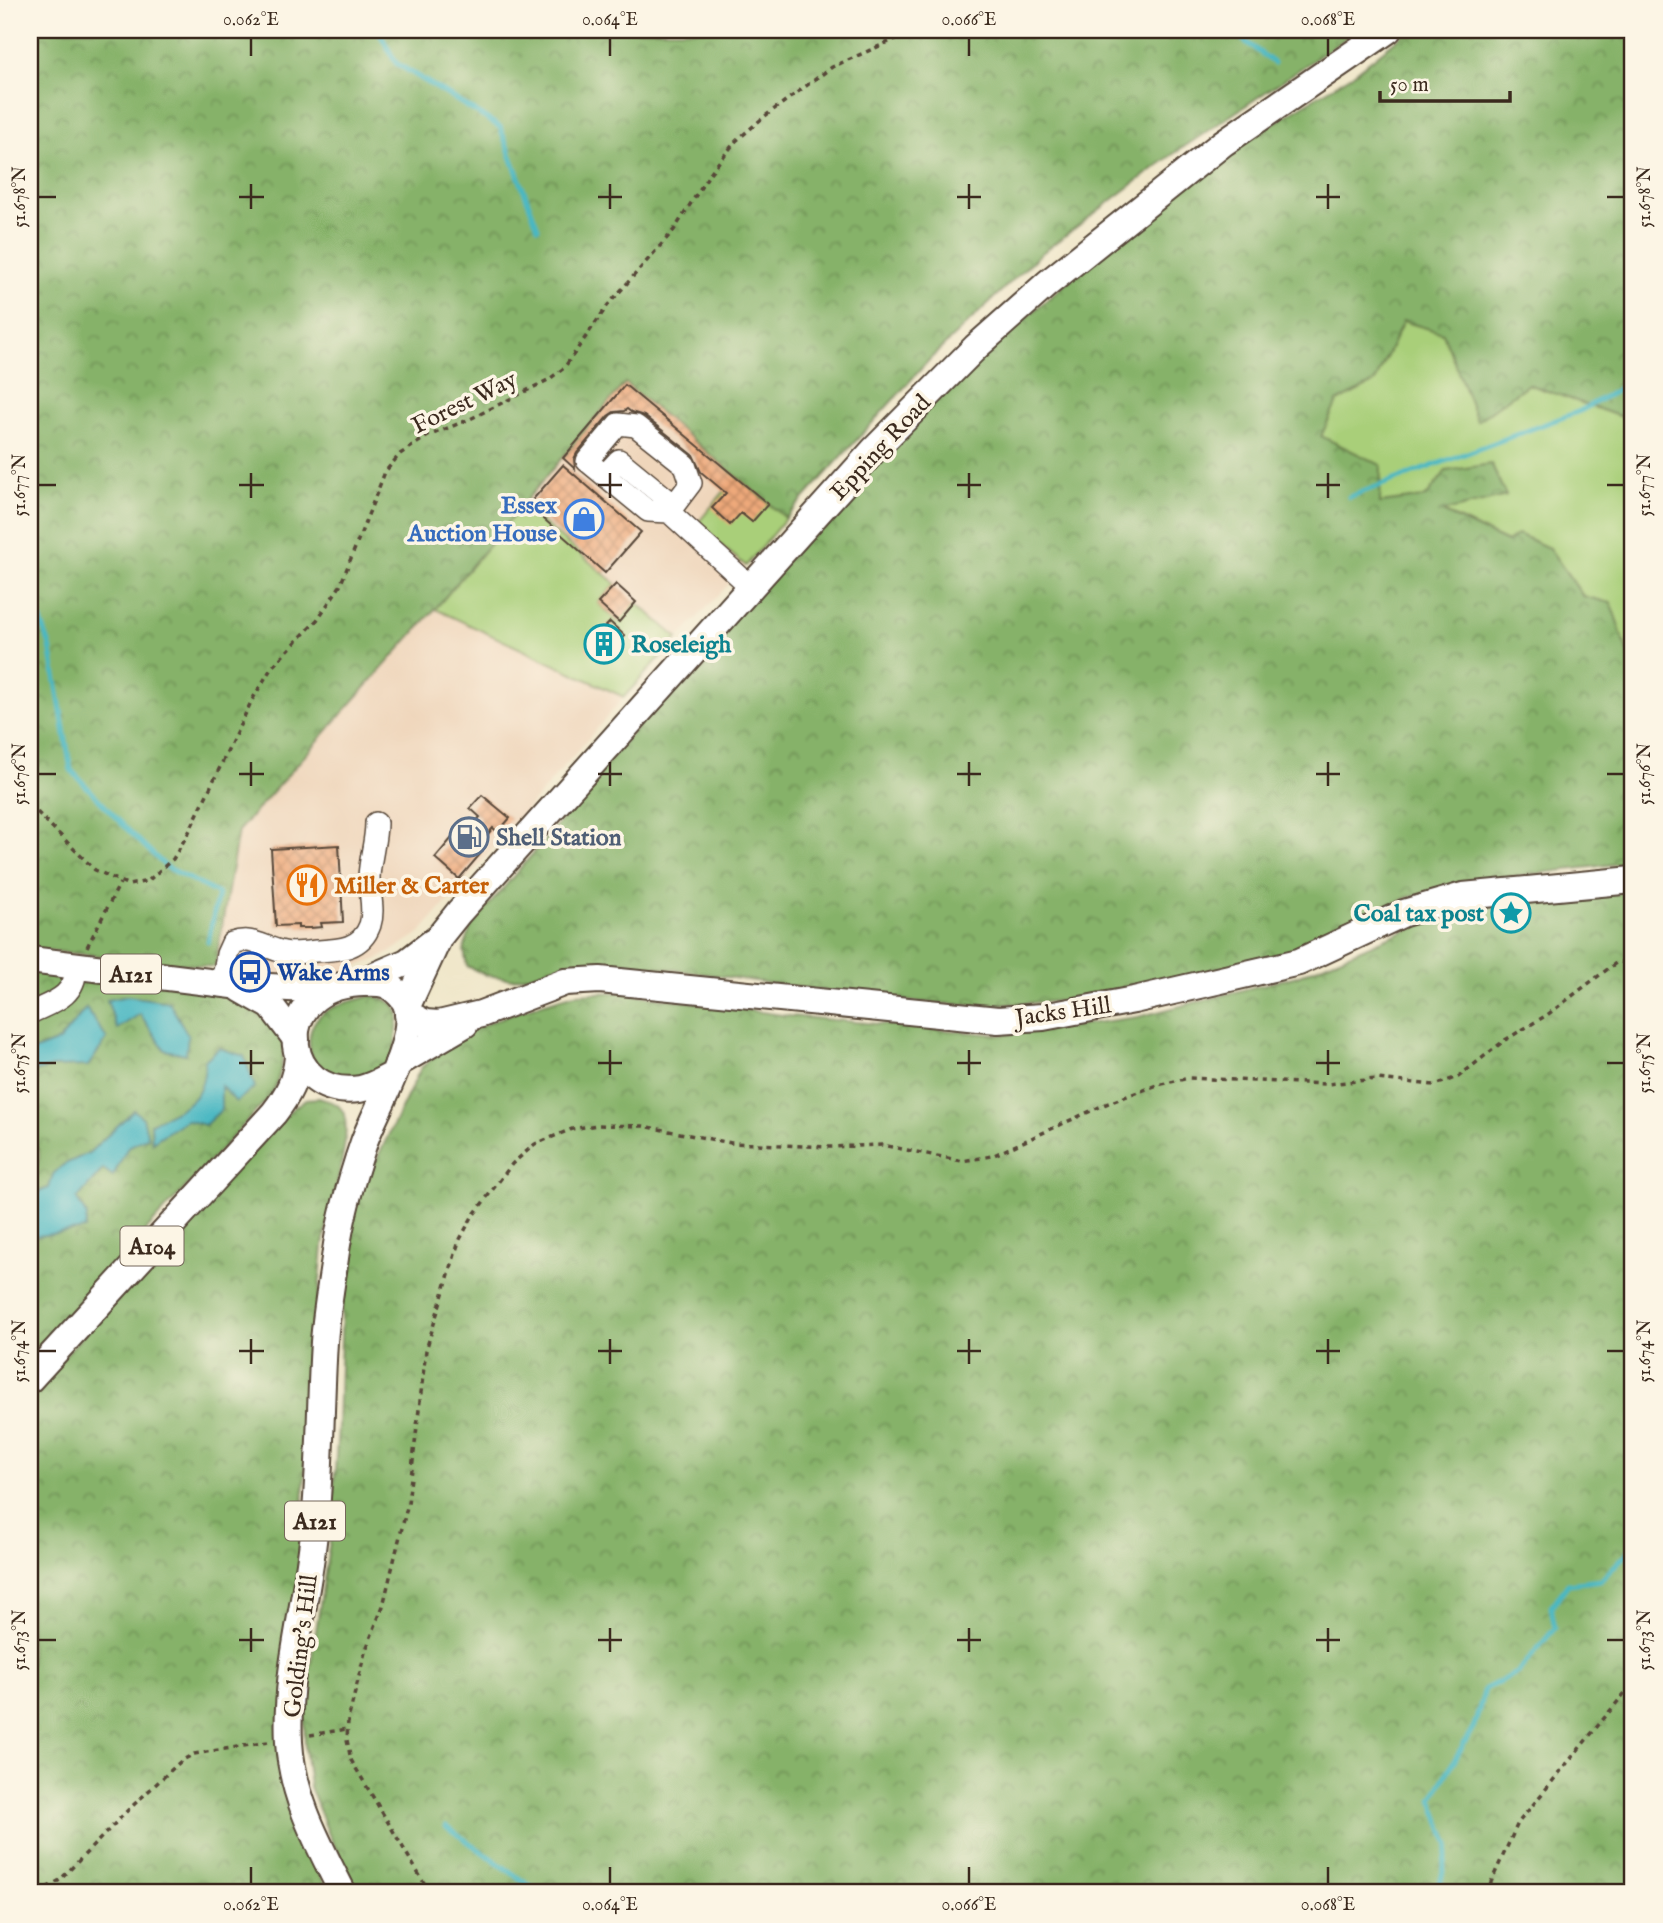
<svg xmlns="http://www.w3.org/2000/svg" width="1663" height="1923" viewBox="0 0 1663 1923" font-family="'IM FELL English',serif">
<style>
.built{fill:#efd6bb}
.grass{fill:#a9cf79;stroke:#727c4c;stroke-width:2}
.forest{fill:url(#forest-crowns);stroke:#606e44;stroke-width:2;fill-rule:evenodd}
.water{fill:#49b7c2;stroke:#427070;stroke-width:2}
.lines{fill:none;stroke-linecap:round;stroke-linejoin:round}
.stream{stroke:#49b7c2;stroke-width:5}
.building{fill:url(#building-cross-hatch)}
.minor-casing{stroke:#564638;stroke-width:24}
.major-casing{stroke:#564638;stroke-width:30}
.path{stroke:#564638;stroke-width:3.5;stroke-dasharray:5 5;stroke-linecap:butt}
.minor{stroke:#fff;stroke-width:21}
.major{stroke:#fff;stroke-width:26}
.ticks{fill:none;stroke:#3b2a1e;stroke-width:2.5}
.labels{text-anchor:middle;stroke-width:7;stroke-linejoin:round;paint-order:stroke}
.shield{fill:#fcf5e5;stroke:#75675a;stroke-width:2}
.shield-label{font-size:23px;font-weight:bold;fill:#3b2a1e}
.street-label{font-size:24px;fill:#3b2a1e;stroke:#fcf5e5}
.shop-label{font-size:24px;font-weight:bold;fill:#366cbe;stroke:#fcf5e5;text-anchor:end}
.culture-label{font-size:24px;font-weight:bold;fill:#0d838f;stroke:#fcf5e5;text-anchor:start}
.service-label{font-size:24px;font-weight:bold;fill:#4e5e75;stroke:#fcf5e5;text-anchor:start}
.food-label{font-size:24px;font-weight:bold;fill:#c56008;stroke:#fcf5e5;text-anchor:start}
.transit-label{font-size:24px;font-weight:bold;fill:#164399;stroke:#fcf5e5;text-anchor:start}
.neatline{fill:none;stroke:#3b2a1e;stroke-width:2.5}
.ticks-label{font-size:18px;text-anchor:middle;fill:#3b2a1e}
</style>
<defs>
<pattern id="forest-crowns" width="20" height="18" patternUnits="userSpaceOnUse" patternTransform="scale(1.75)"><rect width="20" height="18" fill="#86b269"/><path d="M2 6a3 3 0 1 1 6 0M12 15a3 3 0 1 1 6 0" fill="none" stroke="#6f9156"/></pattern>
<pattern id="building-cross-hatch" width="8" height="8" patternUnits="userSpaceOnUse" patternTransform="scale(1.75)"><rect width="8" height="8" fill="#eea97a"/><path d="M0 0l8 8M0 8l8-8" fill="none" stroke="#c28a63"/></pattern>
</defs>
<rect width="100%" height="100%" fill="#fcf5e5"/>
<filter id="ink" filterUnits="userSpaceOnUse"><feTurbulence type="fractalNoise" baseFrequency=".0143" numOctaves="2"/><feDisplacementMap in="SourceGraphic" scale="14" xChannelSelector="R" yChannelSelector="G"/><feConvolveMatrix kernelMatrix="1 2 1 2 8 2 1 2 1" color-interpolation-filters="sRGB"/></filter>
<filter id="wash" filterUnits="userSpaceOnUse"><feTurbulence type="fractalNoise" baseFrequency=".00686" numOctaves="4" result="noise"/><feDisplacementMap in="SourceGraphic" scale="28" xChannelSelector="R" yChannelSelector="G"/><feGaussianBlur stdDeviation="1.57" result="paint"/><feColorMatrix in="noise" values="0 0 0 0 0 0 0 0 0 0 0 0 0 0 0 0 0 1.4 0 .05"/><feComposite in="paint" operator="in"/></filter>
<g filter="url(#wash)">
<rect width="100%" height="100%" fill="#f0e7ca"/>
<g class="built">
<polygon points="625,383 736,477 696,525 746,566 678,638 522,505"/>
<polygon points="435,609 624,697 421,932 381,958 334,974 275,977 215,967 238,831"/>
</g>
<g class="grass">
<polygon points="1403,321 1443,333 1477,420 1528,384 1633,421 1633,658 1629,657 1611,604 1583,596 1549,548 1507,542 1441,511 1506,496 1491,464 1446,472 1426,497 1380,504 1321,436 1336,402 1375,382"/>
<polygon points="736,477 786,518 746,566 696,525"/>
<polygon points="522,505 616,584 598,603 618,622 636,602 678,638 624,697 435,609"/>
</g>
<g class="forest">
<polygon points="30,30 1358,30 1169,157 1038,256 929,360 786,518 625,383 435,609 238,831 215,967 30,949"/>
<polygon points="1409,30 1633,30 1633,421 1528,384 1477,421 1443,333 1403,321 1375,382 1337,402 1321,436 1381,465 1380,503 1426,497 1446,471 1491,464 1506,496 1442,512 1507,542 1518,534 1549,548 1583,596 1611,603 1629,657 1633,658 1633,862 1458,883 1406,898 1348,928 1288,954 1174,981 1061,1001 981,1006 889,1000 620,962 569,965 513,979 486,975 467,966 464,950 471,926 558,824 665,692 954,379 1205,165 1352,75"/>
<polygon points="1633,892 1633,1893 358,1893 330,1837 310,1787 305,1748 304,1707 330,1541 338,1427 344,1251 348,1218 421,1068 461,1034 518,1011 575,994 619,992 790,1016 1000,1035 1050,1029 1138,1017 1297,976 1434,918 1502,904"/>
<path d="M30 965 242 995 283 1029C284 1055 283 1070 272 1094L30 1356V1237L87 1216 77 1199 103 1169 113 1175 128 1147 134 1110 89 1153 63 1165 49 1188 30 1195V1173L36 1167 39 1158V1151L30 1137V1073L53 1067 88 1065 86 1008 59 1041 30 1052ZM140 1014 186 1054 165 1050ZM219 1048 206 1125 186 1119 152 1142 151 1123C185 1107 205 1102 206 1060Z"/>
<path d="M374 995 394 1004 399 1014 393 1062 380 1075 324 1080C320 1071 311 1059 310 1049 304 1007 344 1004 374 995Z"/>
<path d="M319 1098C328 1101 337 1102 342 1110 356 1131 326 1218 323 1246 306 1426 297 1607 285 1788L303 1844 330 1893H43L30 1884V1393L292 1109 306 1099Z"/>
</g>
<g class="water">
<polygon points="128,996 169,1002 188,1035 186,1054 165,1050 140,1014 117,1029 107,1000"/>
<polygon points="86,1008 107,1039 88,1066 53,1067 30,1073 30,1052 59,1041"/>
<path d="M219 1048 244 1056 255 1087 236 1102 221 1086V1110L205 1125 186 1120 152 1142 151 1123C184 1107 205 1102 205 1060Z"/>
<polygon points="134,1110 143,1118 148,1137 128,1147 113,1176 103,1169 77,1199 87,1216 85,1229 30,1237 30,1195 49,1188 53,1174 63,1165 89,1153"/>
</g>
<g class="lines">
<g class="stream">
<polyline points="378,30 396,63 500,127 538,228"/>
<polyline points="1230,30 1274,63"/>
<polyline points="1349,497 1580,411 1633,381"/>
<polyline points="30,590 50,646 71,770 123,825 165,866 218,894 208,942"/>
<polyline points="446,1826 540,1893"/>
<polyline points="1438,1893 1449,1845 1432,1799 1474,1726 1485,1689 1518,1672 1555,1628 1551,1607 1568,1584 1601,1580 1633,1547"/>
</g>
</g>
<g id="blocks">
<g class="building">
<polygon points="625,385 768,504 752,522 741,513 730,525 712,508 726,493 701,472 693,455 644,416 631,412 627,409 624,411 614,412 608,416 577,453 574,459 575,469 563,458"/>
<polygon points="563,465 641,532 605,573 528,505"/>
<polygon points="616,584 636,602 619,622 598,603"/>
<polygon points="610,622 625,636 600,662 585,648"/>
<polygon points="482,795 510,818 498,832 493,828 476,848 482,852 459,879 435,858 457,832 463,837 480,817 470,808"/>
<polygon points="339,845 343,922 321,923 322,927 310,928 298,928 298,925 276,926 271,849"/>
</g>
</g>
</g>
<g filter="url(#ink)">
<use href="#blocks" fill-opacity="0" stroke="#564638" stroke-width="2"/>
<g class="lines">
<g class="minor-casing">
<g id="minor">
<polyline points="605,475 619,460 674,505"/>
<polyline points="669,512 691,483 685,465 636,426 618,424 587,461 648,511 669,512 751,587"/>
<path d="M222 984 227 954 232 943C253 936 264 948 284 952 294 954 306 952 316 951 338 950 361 950 370 925 375 910 369 892 369 877 370 858 376 841 376 823"/>
<path d="M30 1013C53 1002 75 997 76 968"/>
</g>
</g>
<g class="major-casing">
<g id="major">
<polyline points="30,960 233,985 307,989 335,987"/>
<polyline points="363,981 407,962 433,942"/>
<polyline points="241,989 271,1006 296,1039"/>
<polyline points="407,1006 439,937 459,912 874,450 976,347 1048,283 1223,143 1388,30"/>
<polyline points="408,1014 425,1023 439,1024 481,1014 565,982 600,980 998,1020 1043,1017 1134,1000 1299,962 1404,913 1463,896 1633,880"/>
<polyline points="398,1063 465,1024"/>
<path d="M30 1379 274 1113C288 1095 296 1080 298 1057"/>
<path d="M343 1893C319 1845 292 1797 289 1742 285 1672 307 1602 314 1533 321 1470 320 1405 324 1342 326 1314 331 1286 335 1258 340 1219 351 1180 364 1142 376 1109 417 1040 407 1006 405 999 394 988 387 985 378 981 361 983 351 984 268 995 284 1100 360 1089 372 1087 383 1080 393 1075"/>
</g>
</g>
<g class="path">
<polyline points="30,805 95,870 129,885 148,881 159,871 173,859 189,832 252,700 272,667 317,620 340,586 385,472 400,454 428,436 470,419 548,380 564,368 608,305 674,230 710,173 736,141 765,116 832,67 916,30"/>
<polyline points="87,947 120,883"/>
<polyline points="310,1735 347,1729"/>
<polyline points="38,1893 60,1880 128,1810 181,1761 194,1754 268,1742"/>
<polyline points="430,1893 351,1760 347,1740 348,1720 365,1652 383,1606 408,1503 426,1350 459,1241 472,1217 512,1164 535,1144 572,1129 597,1125 643,1126 731,1143 830,1147 882,1145 962,1161 992,1156 1106,1104 1157,1085 1189,1078 1326,1084 1376,1079 1435,1085 1458,1077 1505,1040 1547,1015 1617,962 1633,961"/>
<polyline points="1486,1893 1518,1823 1633,1683"/>
</g>
<use href="#minor" class="minor"/>
<use href="#major" class="major"/>
</g>
</g>
<path class="ticks" d="M251 38V56M610 38V56M969 38V56M1328 38V56M251 184V209M610 184V209M969 184V209M1328 184V209M38 197H56M239 197H264M598 197H622M957 197H981M1316 197H1340M1607 197H1624M251 473V498M610 473V498M969 473V498M1328 473V498M38 485H56M239 485H264M598 485H622M957 485H981M1316 485H1340M1607 485H1624M251 762V786M610 762V786M969 762V786M1328 762V786M38 774H56M239 774H264M598 774H622M957 774H981M1316 774H1340M1607 774H1624M251 1050V1075M610 1050V1075M969 1050V1075M1328 1050V1075M38 1063H56M239 1063H264M598 1063H622M957 1063H981M1316 1063H1340M1607 1063H1624M251 1339V1364M610 1339V1364M969 1339V1364M1328 1339V1364M38 1351H56M239 1351H264M598 1351H622M957 1351H981M1316 1351H1340M1607 1351H1624M251 1628V1652M610 1628V1652M969 1628V1652M1328 1628V1652M38 1640H56M239 1640H264M598 1640H622M957 1640H981M1316 1640H1340M1607 1640H1624M251 1867V1884M610 1867V1884M969 1867V1884M1328 1867V1884"/>
<defs>
<g id="shop-ring" transform="scale(2.0125)"><circle r="9.5" fill="#fcf5e5" stroke="#3f7fe0" stroke-width="1.5"/><path d="M-5-2.5h2.3a2.7 3.5 0 0 1 5.4 0H5L5.5 6h-11ZM-1.5-2.5h3a1.5 2.3 0 0 0-3 0Z" fill="#3f7fe0"/></g>
<g id="building-ring" transform="scale(2.0125)"><circle r="9.5" fill="#fcf5e5" stroke="#0f9aa8" stroke-width="1.5"/><path d="M-4-6H4V6H1V3H-1V6H-4ZM-2.5-4.3h1.7v1.8h-1.7ZM.8-4.3h1.7v1.8H.8ZM-2.5-1h1.7V.8h-1.7ZM.8-1h1.7V.8H.8Z" fill="#0f9aa8"/></g>
<g id="fuel-ring" transform="scale(2.0125)"><circle r="9.5" fill="#fcf5e5" stroke="#5c6f8a" stroke-width="1.5"/><path d="M-5.5-6h7V0h2V4h1.3V-2.5L3-4.5l.8-.8L6-3V5H2.5V1h-1V6h-7ZM-4.2-4.7v3.2H.2V-4.7Z" fill="#5c6f8a"/></g>
<g id="restaurant-ring" transform="scale(2.0125)"><circle r="9.5" fill="#fcf5e5" stroke="#e8710a" stroke-width="1.5"/><path d="M-5-6h1v4h1v-4h1v4h1v-4h1v5L-1.5 .5V6h-2V.5L-5-1ZM5-6V6H3V1.5H1.5Q1.5-4 5-6Z" fill="#e8710a"/></g>
<g id="sight-ring" transform="scale(2.0125)"><circle r="9.5" fill="#fcf5e5" stroke="#0f9aa8" stroke-width="1.5"/><path d="M0-6L1.8-2.2L6-1.7L2.9 1.2L3.7 5.4L0 3.3L-3.7 5.4L-2.9 1.2L-6-1.7L-1.8-2.2Z" fill="#0f9aa8"/></g>
<g id="bus-ring" transform="scale(2.0125)"><circle r="9.5" fill="#fcf5e5" stroke="#1a4fb4" stroke-width="1.5"/><path d="M-5-6H5V4H4V6H2V4H-2V6H-4V4H-5ZM-3.5-4V0h7V-4ZM-3.5 1.2v1.5H-2V1.2ZM2 1.2v1.5H3.5V1.2Z" fill="#1a4fb4"/></g>
</defs>
<g fill-rule="evenodd">
<use href="#shop-ring" x="584" y="519"/>
<use href="#building-ring" x="604" y="644"/>
<use href="#fuel-ring" x="469" y="837"/>
<use href="#restaurant-ring" x="307" y="885"/>
<use href="#sight-ring" x="1511" y="913"/>
<use href="#bus-ring" x="250" y="972"/>
</g>
<g class="labels">
<g class="shield">
<rect x="101" y="954.5" width="60" height="39" rx="5"/>
<rect x="120.5" y="1226.5" width="63" height="39" rx="5"/>
<rect x="285" y="1501.5" width="60" height="39" rx="5"/>
</g>
<g class="shield-label">
<text x="131" y="982">A121</text>
<text x="152" y="1254">A104</text>
<text x="315" y="1529">A121</text>
</g>
<g class="street-label">
<text transform="translate(464 402) rotate(-26)" y="8">Forest Way</text>
<text transform="translate(880 447) rotate(-47)" y="8">Epping Road</text>
<text transform="translate(1063 1011) rotate(-8)" y="8">Jacks Hill</text>
<text transform="translate(300 1646) rotate(-83)" y="8">Golding's Hill</text>
</g>
<g class="shop-label">
<text x="557" y="513">Essex<tspan x="557" dy="28">Auction House</tspan></text>
</g>
<g class="culture-label">
<text x="631" y="652">Roseleigh</text>
<text x="1484" y="921" text-anchor="end">Coal tax post</text>
</g>
<g class="service-label">
<text x="496" y="845">Shell Station</text>
</g>
<g class="food-label">
<text x="334" y="893">Miller &amp; Carter</text>
</g>
<g class="transit-label">
<text x="277" y="980">Wake Arms</text>
</g>
</g>
<rect width="1663" height="1923" fill="none" stroke="#fcf5e5" stroke-width="77"/>
<path d="M1380 91v10h130v-10" fill="none" stroke="#3b2a1e" stroke-width="3.5"/>
<text x="1390" y="91" font-size="21" fill="#3b2a1e" stroke="#fcf5e5" stroke-width="5" paint-order="stroke">50 m</text>
<rect x="38" y="38" width="1586" height="1846" class="neatline"/>
<g class="ticks-label">
<text x="251" y="25">0.062°E</text>
<text x="610" y="25">0.064°E</text>
<text x="969" y="25">0.066°E</text>
<text x="1328" y="25">0.068°E</text>
<text transform="translate(19 197) rotate(-90)" y="6">51.678°N</text>
<text transform="translate(1644 197) rotate(-90)" y="6">51.678°N</text>
<text transform="translate(19 485) rotate(-90)" y="6">51.677°N</text>
<text transform="translate(1644 485) rotate(-90)" y="6">51.677°N</text>
<text transform="translate(19 774) rotate(-90)" y="6">51.676°N</text>
<text transform="translate(1644 774) rotate(-90)" y="6">51.676°N</text>
<text transform="translate(19 1063) rotate(-90)" y="6">51.675°N</text>
<text transform="translate(1644 1063) rotate(-90)" y="6">51.675°N</text>
<text transform="translate(19 1351) rotate(-90)" y="6">51.674°N</text>
<text transform="translate(1644 1351) rotate(-90)" y="6">51.674°N</text>
<text transform="translate(19 1640) rotate(-90)" y="6">51.673°N</text>
<text transform="translate(1644 1640) rotate(-90)" y="6">51.673°N</text>
<text x="251" y="1910">0.062°E</text>
<text x="610" y="1910">0.064°E</text>
<text x="969" y="1910">0.066°E</text>
<text x="1328" y="1910">0.068°E</text>
</g>
</svg>
